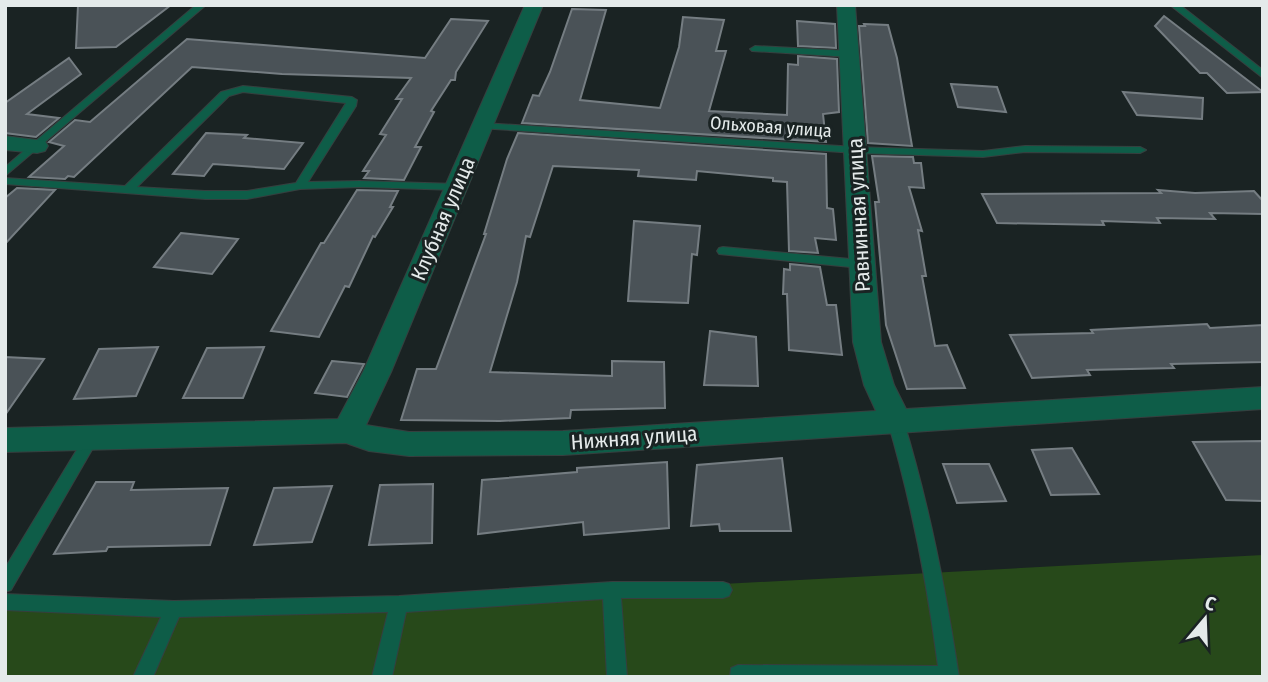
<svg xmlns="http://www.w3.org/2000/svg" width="1268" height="682" viewBox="0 0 1268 682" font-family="'Fira Sans Condensed',sans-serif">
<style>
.green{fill:#27491a}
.building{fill:#4a5257;stroke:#757d82;stroke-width:2}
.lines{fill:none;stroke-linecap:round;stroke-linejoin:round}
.service-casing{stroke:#363f3f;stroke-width:2}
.minor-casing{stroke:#363f3f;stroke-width:2}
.service{fill:#0e5d48;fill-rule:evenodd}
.minor{fill:#0e5d48;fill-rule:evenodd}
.labels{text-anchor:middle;stroke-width:6;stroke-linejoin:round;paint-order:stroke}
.far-street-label{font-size:18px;fill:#e4eaea;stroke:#1a2323}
.street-label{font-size:21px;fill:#e4eaea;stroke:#1a2323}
</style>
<rect width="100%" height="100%" fill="#1a2323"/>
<polygon class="green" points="1263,555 1263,677 5,677 5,602 174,609 612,590"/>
<g class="building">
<polygon points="78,5 171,5 116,47 76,48"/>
<polygon points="572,9 606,10 580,100 660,108 679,47 683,17 724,20 716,51 726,51 709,111 787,115 788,64 798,65 798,56 837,59 839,112 823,114 826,142 522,123 533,95 539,96 550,72"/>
<polygon points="1164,16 1263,92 1227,93 1207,73 1200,73 1155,26"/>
<polygon points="451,19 488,21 456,72 455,80 451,80 431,111 434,112 415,147 421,147 404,180 364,178 369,171 363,171 386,135 380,134 402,99 396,99 411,78 282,74 192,67 74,177 68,176 65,179 29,177 64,146 49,142 75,120 90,122 187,39 425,58"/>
<polygon points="797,21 835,24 836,48 798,46"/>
<polygon points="864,24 888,25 897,58 912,146 868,143 859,26 865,26"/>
<polygon points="69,58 81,74 27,114 59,118 36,137 5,133 5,103"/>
<polygon points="951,84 997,87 1006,112 958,107"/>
<polygon points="1123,92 1203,98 1202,119 1137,115"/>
<polygon points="206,133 247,135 244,138 303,143 284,169 213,164 204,176 173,174"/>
<polygon points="518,133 826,154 827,208 833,209 836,240 815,238 818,253 789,251 787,182 773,181 773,178 697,171 696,180 638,176 639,170 553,166 530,237 526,236 517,282 490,372 612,376 612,361 664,362 665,408 571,410 570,418 500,421 401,420 417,369 436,369 486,234 484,234 507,159"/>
<polygon points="872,156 913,157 914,163 921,163 924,188 909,187 922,231 918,230 926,276 922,276 935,346 947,345 965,388 907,389 886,325 875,202 879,202"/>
<polygon points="17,188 55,190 5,244 5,198"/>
<polygon points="357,190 398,191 390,207 393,207 375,237 373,236 349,287 345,286 319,337 271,331 321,243 324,243"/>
<polygon points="1158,190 1195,193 1254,191 1263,201 1263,214 1210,213 1215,219 1157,218 1160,223 1102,221 1104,225 997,223 982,194 1161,193"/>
<polygon points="634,221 700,226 697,255 692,254 688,303 628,301"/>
<polygon points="181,233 238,239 212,274 154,267"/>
<polygon points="790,264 820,267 827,305 836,305 842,355 789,350 787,294 783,294 784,269 790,270"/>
<polygon points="1207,324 1210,328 1263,325 1263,362 1171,364 1174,368 1087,370 1090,375 1032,378 1010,335 1093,333 1091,330"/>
<polygon points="710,331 756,337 758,386 704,385"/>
<polygon points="158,347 136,396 74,399 99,349"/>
<polygon points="264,347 243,398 183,398 207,348"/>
<polygon points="5,357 44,359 5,415"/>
<polygon points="332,361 364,364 347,397 315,393"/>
<polygon points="1263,441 1263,501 1226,500 1193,442"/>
<polygon points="1072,448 1099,494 1051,495 1032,450"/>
<polygon points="782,458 791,531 720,531 719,524 691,526 697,465"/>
<polygon points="667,462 669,528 584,535 583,522 478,534 482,480 577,472 577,468"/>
<polygon points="943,464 989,464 1006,501 957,503"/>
<polygon points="96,482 134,482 131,490 228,488 210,545 108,547 106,551 54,554"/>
<polygon points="433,484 432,543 369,545 380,485"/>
<polygon points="332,486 312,542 254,545 274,488"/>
</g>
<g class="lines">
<g class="service-casing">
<g id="service">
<polygon points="196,5 206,5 5,176 5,167"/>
<polygon points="1170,5 1180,5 1263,70 1263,78"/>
<polygon points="755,46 850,51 855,54 850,57 752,51 750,49"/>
<path d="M243 86 352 97 357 100 356 106 308 182 360 181 457 184 463 187 457 190 360 187 300 189 247 199H205L5 184V178L125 186 221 92ZM243 92 346 103 296 183 247 191H205L137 187 229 96Z"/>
<polygon points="483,123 856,147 983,151 1025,146 1140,147 1146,150 1140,153 1025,152 983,157 856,153 479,128 478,126"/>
<polygon points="723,247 861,260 867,264 861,268 719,254 717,251 719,248"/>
<path d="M895 413 900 415 903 419C929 504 946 590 959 677H730L731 668 738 665 938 666C927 582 911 500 887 419L890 415Z"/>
<polygon points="92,431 97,433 100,437 97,441 11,590 5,592 5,568 87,433"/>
<polygon points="612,582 723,582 729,584 732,590 729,596 723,598 621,598 627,677 607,677 603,599 406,612 392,677 372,677 388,612 179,617 153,677 133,677 161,617 5,610 5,594 174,601 399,596"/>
</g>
</g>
<g class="minor-casing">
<g id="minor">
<polygon points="525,5 543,5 391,372 366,425 409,432 563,431 876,411 864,385 853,342 837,5 855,5 881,342 894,385 906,409 1263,387 1263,409 563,455 409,456 369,451 346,443 5,452 5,428 338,419 363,372"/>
<polygon points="5,136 45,141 48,146 45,151 37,153 5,150"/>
</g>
</g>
<use href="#service" class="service"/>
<use href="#minor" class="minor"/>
</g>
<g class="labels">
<g class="far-street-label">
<text transform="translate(771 127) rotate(4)" y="6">Ольховая улица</text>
</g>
<g class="street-label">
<text transform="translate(859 215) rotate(-93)" y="7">Равнинная улица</text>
<text transform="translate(443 219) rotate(-67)" y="7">Клубная улица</text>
<text transform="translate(634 438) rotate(-4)" y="7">Нижняя улица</text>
</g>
</g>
<rect width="1268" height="682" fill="none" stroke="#e4eaea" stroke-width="14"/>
<g transform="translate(1205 619) rotate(19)" stroke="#1a2323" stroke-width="5" paint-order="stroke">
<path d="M0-5L12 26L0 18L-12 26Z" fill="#e4eaea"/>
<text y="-10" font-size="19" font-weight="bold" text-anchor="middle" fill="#e4eaea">С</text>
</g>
</svg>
